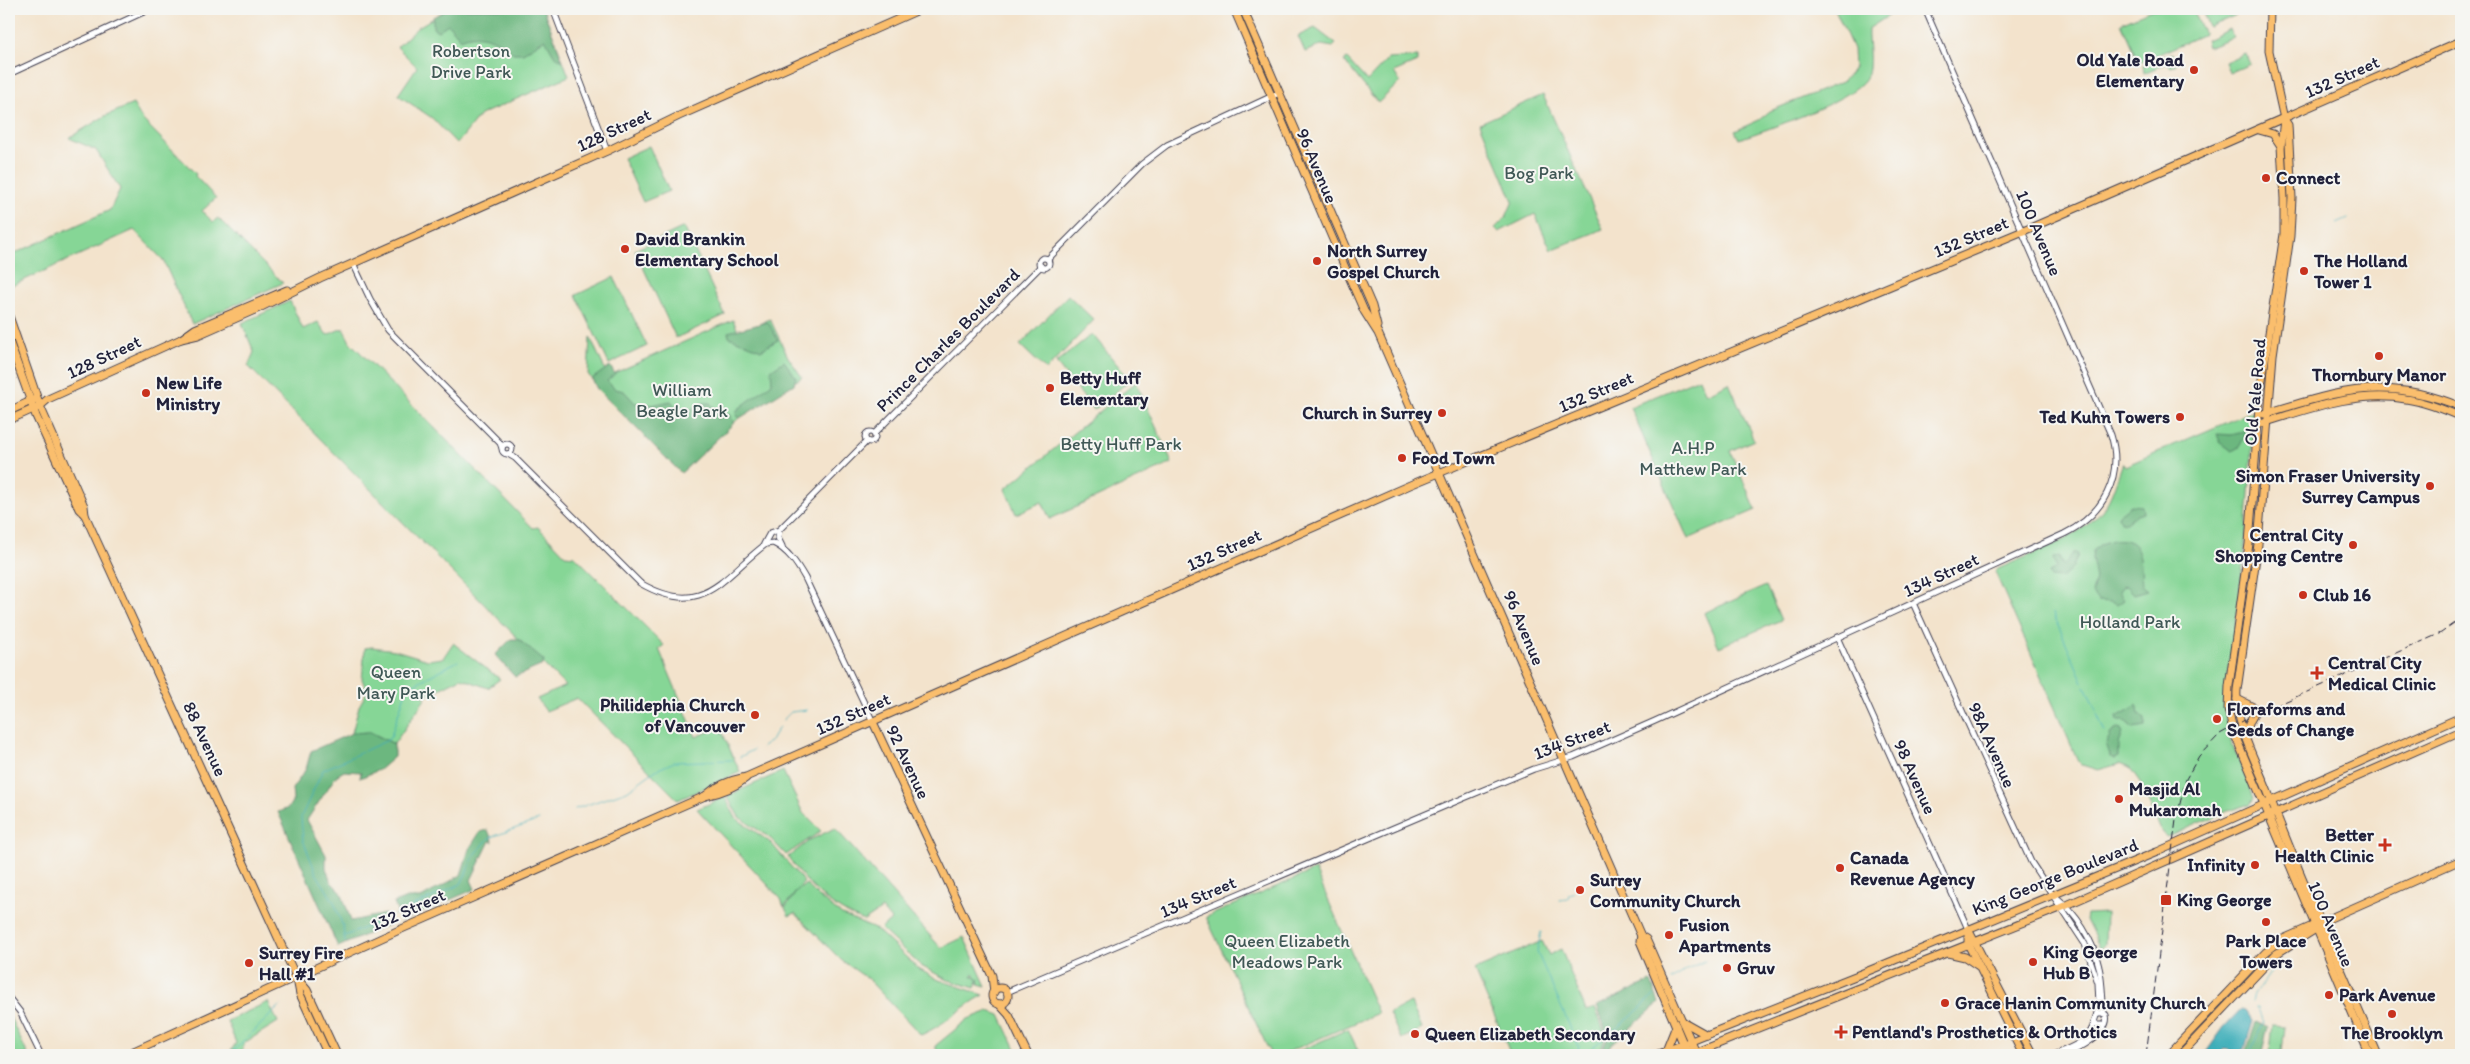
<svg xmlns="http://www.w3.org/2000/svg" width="2470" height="1064" viewBox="0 0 2470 1064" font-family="Itim,sans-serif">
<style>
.green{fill:#86d696;stroke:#547c68}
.forest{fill:#6cb77f;stroke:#476c5d}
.water{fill:#3eaeb9;stroke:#30687a}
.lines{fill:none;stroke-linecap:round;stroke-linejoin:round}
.stream{stroke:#3eaeb9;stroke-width:1}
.minor-casing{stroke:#413f51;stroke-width:7}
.major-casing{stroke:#413f51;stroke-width:9}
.minor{stroke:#fff;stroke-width:5}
.major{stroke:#fabe6d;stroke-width:7}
.rail{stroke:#22223b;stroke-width:1;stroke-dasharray:8 4;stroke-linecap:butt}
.poi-dot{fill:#c8321e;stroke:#f6f6f2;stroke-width:2}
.labels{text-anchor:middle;stroke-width:4;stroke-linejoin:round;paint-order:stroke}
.park-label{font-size:18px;fill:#405856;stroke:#f6f6f2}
.poi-label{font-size:18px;font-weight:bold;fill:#22223b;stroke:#f6f6f2;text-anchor:start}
.street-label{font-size:18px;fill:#22223b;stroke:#f6f6f2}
</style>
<rect width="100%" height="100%" fill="#f6f6f2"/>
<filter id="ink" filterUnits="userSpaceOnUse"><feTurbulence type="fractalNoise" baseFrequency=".02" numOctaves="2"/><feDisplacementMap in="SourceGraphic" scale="10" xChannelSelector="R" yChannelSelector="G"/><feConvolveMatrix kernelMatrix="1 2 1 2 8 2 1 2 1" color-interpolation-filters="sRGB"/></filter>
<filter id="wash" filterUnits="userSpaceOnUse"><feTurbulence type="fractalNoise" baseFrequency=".0096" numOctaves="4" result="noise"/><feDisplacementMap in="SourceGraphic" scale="20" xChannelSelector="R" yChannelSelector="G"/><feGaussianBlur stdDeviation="1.12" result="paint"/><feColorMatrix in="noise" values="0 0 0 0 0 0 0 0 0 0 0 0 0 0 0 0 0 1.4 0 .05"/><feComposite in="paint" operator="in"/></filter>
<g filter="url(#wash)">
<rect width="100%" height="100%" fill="#f3e3cc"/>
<g class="green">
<polygon points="448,9 543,9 569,76 480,115 457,144 432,118 398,95 417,67 397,47 418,27"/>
<path d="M1835 9H1884L1888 16 1868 29C1867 44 1873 65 1866 78 1852 101 1766 130 1739 139L1735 131 1759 120 1770 111 1840 83 1850 74 1854 67 1853 49Z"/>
<polygon points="2153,9 2193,9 2204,34 2139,63 2121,23"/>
<polygon points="2201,9 2250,9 2209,27"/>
<polygon points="1315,28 1336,44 1333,47 1321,45 1305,52 1298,36"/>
<polygon points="2230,29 2233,37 2208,47 2206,40"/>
<polygon points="2172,53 2176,65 2171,67 2167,63 2144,73 2143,65"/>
<polygon points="2245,53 2250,64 2229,73 2225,62"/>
<polygon points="1417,57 1417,62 1394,72 1400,82 1378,103 1344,61 1347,59 1367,81 1388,59"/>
<polygon points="1543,95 1603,229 1551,250 1535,214 1499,232 1495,228 1506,217 1513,201 1480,123"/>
<polygon points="133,104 142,119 196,174 195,176 216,198 202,211 213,222 218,218 283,283 192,324 163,260 134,230 9,287 9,256 110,210 120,189 96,150 69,138 105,116"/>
<polygon points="649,146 669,191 643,202 623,158"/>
<polygon points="684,227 725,315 676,338 635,250"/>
<polygon points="614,277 647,346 609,364 576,295"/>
<polygon points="1068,295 1094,320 1046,370 1020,345"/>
<polygon points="290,301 303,329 318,322 327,335 343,328 350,342 533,528 538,527 565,555 575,556 664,645 659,649 696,737 720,727 740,772 678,800 577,698 546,711 537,699 565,686 248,366 254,352 242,323"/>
<polygon points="770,319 788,357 802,377 739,418 681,473 600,391 588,374 590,337 608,376 733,320 739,333"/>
<polygon points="1092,334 1130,380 1094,410 1056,363"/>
<polygon points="1699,378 1706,394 1729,383 1754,440 1730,451 1756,510 1688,539 1630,407"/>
<polygon points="1136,382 1172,463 1050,519 1042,502 1016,514 1005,489"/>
<path d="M2255 410 2245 549 2224 708 2229 736 2254 798 2250 804 2228 811 2167 837 2162 833 2140 782 2130 768 2119 764 2098 770 2082 765 2078 761 1995 572 1998 569C2032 553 2084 538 2106 505 2114 492 2117 477 2123 463L2125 466Z"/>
<polygon points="1766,586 1781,620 1719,647 1704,613"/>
<polygon points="453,643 500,679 488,688 461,678 423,697 425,699 394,744 370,732 352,733 359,706 367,692 362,679 365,648 372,647 395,650 428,660 443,658"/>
<polygon points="783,771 803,813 821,831 786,855 770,838 739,817 727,796"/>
<polygon points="725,797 736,818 771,843 804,882 784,907 781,899 697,809"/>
<path d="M835 828 941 948 964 937 986 986 978 984 979 980 973 973 972 976H976L978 980 975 988 948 980 921 966 881 929 891 920 882 909 864 921C832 910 806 884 788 857L810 840Z"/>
<polygon points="1315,870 1378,1013 1281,1055 1271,1055 1206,917"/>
<path d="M806 884 820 898 842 915 877 930 920 970 939 980 984 995C962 1007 944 1025 921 1035L868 979 841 960 795 913 789 916 785 908 797 891Z"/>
<polygon points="2106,913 2105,944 2100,948 2086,920 2087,914"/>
<polygon points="1542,941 1549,955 1561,949 1586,1011 1595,1008 1606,1036 1599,1055 1511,1055 1475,970"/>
<polygon points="268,1002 278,1022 244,1043 241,1055 228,1055 236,1043 227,1021"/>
<polygon points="1411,1003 1422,1029 1401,1039 1389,1013"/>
<polygon points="989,1011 1000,1015 1019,1055 939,1055 935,1046 968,1019"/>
<polygon points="9,1015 28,1055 9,1055"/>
<polygon points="2273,1025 2285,1026 2282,1052 2270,1051"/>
<polygon points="1348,1029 1360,1055 1290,1055"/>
</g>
<g class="forest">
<path d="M448 9H543L563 61 554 55 545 39 523 53H513C501 40 478 30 461 39L448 24 438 31 433 28V17Z"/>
<polygon points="768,322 778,340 761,350 729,337 728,332"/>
<polygon points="784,361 796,377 794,384 740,418 736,416 737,410 772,383 771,370"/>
<polygon points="610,366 615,374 607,381 615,389 624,391 635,403 652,405 671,401 683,414 702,403 710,403 716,410 717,419 729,414 734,423 681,473 597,389 592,379"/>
<polygon points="2248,431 2239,447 2232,451 2220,442 2217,434 2231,435"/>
<polygon points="2131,505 2142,506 2143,513 2134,516 2126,523 2120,522 2118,515"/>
<path d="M2113 540C2145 536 2140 563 2142 585L2148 590 2134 594 2127 586 2122 587 2119 591 2124 600 2117 605 2111 602 2098 601 2092 593 2096 579 2092 558 2093 550 2101 544Z"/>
<polygon points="2073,553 2077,553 2078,555 2072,569 2062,578 2051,577 2049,573 2056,569 2053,558 2059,556 2062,564 2065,564"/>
<polygon points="511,639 518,639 544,661 543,665 515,677 495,655"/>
<polygon points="2137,705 2139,714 2145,719 2145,726 2133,728 2125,721 2118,721 2117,717"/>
<polygon points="2118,728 2121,729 2123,733 2119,744 2119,757 2115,759 2110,756 2106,744 2111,733"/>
<polygon points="370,732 394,744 394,757 379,770 360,778 361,772 344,771 336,776 307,820 326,855 326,868 331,882 341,892 351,921 385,914 390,924 338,947 278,812 288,808 293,800 292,789 306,769 311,751 352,733"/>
<polygon points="488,830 493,842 490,841 471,880 475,889 401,921 394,903 407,898 421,898 461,875 469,849 480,832"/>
<polygon points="1651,981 1659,1003 1611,1045 1609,1048 1610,1055 1600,1055 1608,1037 1597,1006"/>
<polygon points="2256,1022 2268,1028 2261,1055 2236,1055 2246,1052"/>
</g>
<polygon class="water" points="2241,1009 2245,1010 2253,1021 2245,1048 2238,1052 2225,1049 2220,1054 2204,1055 2224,1027"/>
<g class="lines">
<g class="stream">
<polyline points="2337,223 2348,218"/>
<polyline points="2053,613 2083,682"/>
<polyline points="2085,686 2097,712"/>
<polyline points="2097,714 2105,732"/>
<polyline points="783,720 791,712 807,710"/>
<polyline points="762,747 771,741 779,727"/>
<polyline points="740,757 753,750"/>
<polyline points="575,809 627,791 656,770 674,762 733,760"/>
<polyline points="1559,900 1568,899 1569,894 1574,892"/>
<polyline points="394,915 461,884 474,856 489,838 539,820"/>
<polyline points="1541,932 1537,952 1578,1045 1580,1055"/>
<polyline points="345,936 388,918"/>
<polyline points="345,942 343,927 334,902 316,873 303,840 301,817 323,770 388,740 391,736 407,688 458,661"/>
<polyline points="1671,980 1687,969 1705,961"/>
<polyline points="2252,1002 2254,995 2271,972"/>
<polyline points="229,1055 280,1006"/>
<polyline points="1582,1055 1620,1026 1655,995"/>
<polyline points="2249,1055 2263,1023 2258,1008 2256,1008"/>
</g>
</g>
</g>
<g filter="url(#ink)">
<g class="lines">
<g class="minor-casing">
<g id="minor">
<polyline points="553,9 607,151"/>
<polyline points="9,74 150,9"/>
<circle cx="1044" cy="263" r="5"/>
<polyline points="1048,259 1142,164 1167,145 1279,93"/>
<polyline points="353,263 370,299 388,330 500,443 502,448"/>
<circle cx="870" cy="437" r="5"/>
<polyline points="874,434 1041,266"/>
<circle cx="507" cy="449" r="5"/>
<path d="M508 454 515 458 640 583C704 620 722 577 766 544L773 543C788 550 797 564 805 578L873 722"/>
<polyline points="779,530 778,538 782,546"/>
<polyline points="764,544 770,533 779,530 867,441"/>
<polyline points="1913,603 2031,862 2085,944 2098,983 2099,1004 2097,1013"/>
<polyline points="1837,637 1968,929"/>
<path d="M2055 896C2077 914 2093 940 2099 967 2103 983 2102 998 2104 1014"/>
<path d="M1007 992 1464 798 1534 769 1573 757 1655 721 2064 534C2103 515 2124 477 2111 435L1925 9"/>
<polyline points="9,998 20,1012 41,1055"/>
<path d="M2053 1055C2069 1048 2091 1042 2094 1022"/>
<path d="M2064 1055C2076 1050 2111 1033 2106 1015L2103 1013H2097L2094 1022 2098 1025H2104"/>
</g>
</g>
<g class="major-casing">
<g id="major">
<polyline points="1234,9 1331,235 1364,311 1378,333 1630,911 1641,936 1646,939 1697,1055"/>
<polyline points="1243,9 1372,306 1377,326"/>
<path d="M2270 9 2269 51 2284 119 2288 125 2292 198 2290 236 2273 355 2258 544 2237 690C2235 727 2256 760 2269 795 2302 882 2341 969 2378 1055"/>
<polyline points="2284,119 2281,146 2284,199 2284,234 2260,393 2249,544 2229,686 2228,709 2234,733 2370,1055"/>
<polyline points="2259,130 2273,134 2281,146"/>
<polyline points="9,316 40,406 84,506 85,515 296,977 307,990 337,1055"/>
<polyline points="181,339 198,335 257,309 320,278 607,151 679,116 921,9"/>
<polyline points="9,341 36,416 79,509 85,515"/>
<polyline points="9,411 33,400"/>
<path d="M2264 414C2339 391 2384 375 2461 407"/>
<polyline points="9,420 40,406 48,399 181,339 195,329 287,290"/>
<path d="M2263 423C2308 409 2358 390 2406 399 2426 402 2443 409 2461 417"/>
<polyline points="2237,699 2257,709 2250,721 2245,736"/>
<polyline points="873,722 992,976 994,992"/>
<path d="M705 796C716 786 731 780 746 777L1410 485 2028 229 2461 41"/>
<polyline points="1968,929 2033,1055"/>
<polyline points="1968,929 1968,944 1972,952 2023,1055"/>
<polyline points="1641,936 1640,941 1688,1055"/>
<polyline points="1948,953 1965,957 1977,965"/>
<polyline points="297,979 300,994 328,1055"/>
<circle cx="1000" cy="996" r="8"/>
<polyline points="999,1004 1009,1015 1028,1055"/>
<polyline points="1682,1021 1707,1035"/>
<polyline points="1666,1051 1676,1026"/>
<path d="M125 1055 397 931 705 796C720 793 734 788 746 778"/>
<polyline points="1656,1055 1873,969 2157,852 2461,717"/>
<polyline points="1673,1055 1688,1049"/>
<polyline points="1690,1055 2060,908 2461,731"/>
<polyline points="2168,1055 2266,952 2283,939 2461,860"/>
<polyline points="2180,1055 2276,954 2319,927"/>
</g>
</g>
<use href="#minor" class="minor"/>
<use href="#major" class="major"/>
<polyline class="rail" points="2146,1055 2176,820 2186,779 2199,756 2220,734 2250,717 2421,642 2441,633 2461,619"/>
</g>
</g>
<g class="poi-dot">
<circle cx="2194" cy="70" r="5"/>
<circle cx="2266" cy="178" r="5"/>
<circle cx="625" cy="249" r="5"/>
<circle cx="1317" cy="261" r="5"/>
<circle cx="2304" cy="271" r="5"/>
<circle cx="2379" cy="356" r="5"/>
<circle cx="1050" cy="388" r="5"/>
<circle cx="146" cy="393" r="5"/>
<circle cx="1442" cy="413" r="5"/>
<circle cx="2180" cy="417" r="5"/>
<circle cx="1402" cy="458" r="5"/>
<circle cx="2430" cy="486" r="5"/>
<circle cx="2353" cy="545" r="5"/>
<circle cx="2303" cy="595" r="5"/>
<path d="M2314.5 665.5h5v5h5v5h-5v5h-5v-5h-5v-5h5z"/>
<circle cx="755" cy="715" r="5"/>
<circle cx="2217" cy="719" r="5"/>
<circle cx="2119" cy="799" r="5"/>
<path d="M2382.5 837.5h5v5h5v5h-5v5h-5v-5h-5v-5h5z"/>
<circle cx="2255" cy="865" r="5"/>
<circle cx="1840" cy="868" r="5"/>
<circle cx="1580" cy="890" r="5"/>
<rect x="2160" y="894" width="12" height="12" rx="2.5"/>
<circle cx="2266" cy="922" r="5"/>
<circle cx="1669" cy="935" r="5"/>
<circle cx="2033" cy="962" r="5"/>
<circle cx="249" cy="963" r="5"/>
<circle cx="1727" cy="968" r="5"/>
<circle cx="2329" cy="995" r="5"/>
<circle cx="1945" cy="1003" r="5"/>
<circle cx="2392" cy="1014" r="5"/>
<path d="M1838.5 1024.5h5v5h5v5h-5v5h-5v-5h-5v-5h5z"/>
<circle cx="1415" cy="1034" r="5"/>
</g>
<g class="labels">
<g class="park-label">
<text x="471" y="57">Robertson<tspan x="471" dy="21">Drive Park</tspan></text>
<text x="1539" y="179">Bog Park</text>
<text x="682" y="396">William<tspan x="682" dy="21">Beagle Park</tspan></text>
<text x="1121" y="450">Betty Huff Park</text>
<text x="1693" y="454">A.H.P<tspan x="1693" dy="21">Matthew Park</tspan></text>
<text x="2130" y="628">Holland Park</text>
<text x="396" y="678">Queen<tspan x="396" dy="21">Mary Park</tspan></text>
<text x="1287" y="947">Queen Elizabeth<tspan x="1287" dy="21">Meadows Park</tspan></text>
</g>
<g class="poi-label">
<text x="2184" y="66" text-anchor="end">Old Yale Road<tspan x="2184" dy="21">Elementary</tspan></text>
<text x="2276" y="184">Connect</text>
<text x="635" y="245">David Brankin<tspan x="635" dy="21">Elementary School</tspan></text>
<text x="1327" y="257">North Surrey<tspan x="1327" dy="21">Gospel Church</tspan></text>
<text x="2314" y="267">The Holland<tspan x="2314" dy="21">Tower 1</tspan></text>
<text x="2379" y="381" text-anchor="middle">Thornbury Manor</text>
<text x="1060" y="384">Betty Huff<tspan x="1060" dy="21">Elementary</tspan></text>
<text x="156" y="389">New Life<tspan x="156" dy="21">Ministry</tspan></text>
<text x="1432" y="419" text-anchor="end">Church in Surrey</text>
<text x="2170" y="423" text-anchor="end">Ted Kuhn Towers</text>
<text x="1412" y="464">Food Town</text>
<text x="2420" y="482" text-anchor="end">Simon Fraser University<tspan x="2420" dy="21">Surrey Campus</tspan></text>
<text x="2343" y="541" text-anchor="end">Central City<tspan x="2343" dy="21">Shopping Centre</tspan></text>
<text x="2313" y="601">Club 16</text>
<text x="2328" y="669">Central City<tspan x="2328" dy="21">Medical Clinic</tspan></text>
<text x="745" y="711" text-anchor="end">Philidephia Church<tspan x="745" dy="21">of Vancouver</tspan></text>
<text x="2227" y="715">Floraforms and<tspan x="2227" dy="21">Seeds of Change</tspan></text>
<text x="2129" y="795">Masjid Al<tspan x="2129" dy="21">Mukaromah</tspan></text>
<text x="2374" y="841" text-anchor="end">Better<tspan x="2374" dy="21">Health Clinic</tspan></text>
<text x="1850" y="864">Canada<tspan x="1850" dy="21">Revenue Agency</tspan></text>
<text x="2245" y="871" text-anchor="end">Infinity</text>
<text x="1590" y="886">Surrey<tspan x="1590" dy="21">Community Church</tspan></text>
<text x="2177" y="906">King George</text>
<text x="1679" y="931">Fusion<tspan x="1679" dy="21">Apartments</tspan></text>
<text x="2266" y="947" text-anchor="middle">Park Place<tspan x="2266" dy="21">Towers</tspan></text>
<text x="2043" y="958">King George<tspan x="2043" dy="21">Hub B</tspan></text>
<text x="259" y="959">Surrey Fire<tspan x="259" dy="21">Hall #1</tspan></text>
<text x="1737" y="974">Gruv</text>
<text x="2339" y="1001">Park Avenue</text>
<text x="1955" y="1009">Grace Hanin Community Church</text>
<text x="1852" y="1038">Pentland's Prosthetics &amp; Orthotics</text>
<text x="2392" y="1039" text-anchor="middle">The Brooklyn</text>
<text x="1425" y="1040">Queen Elizabeth Secondary</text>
</g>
<g class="street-label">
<text transform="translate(2342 77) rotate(-24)" y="6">132 Street</text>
<text transform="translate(614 130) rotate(-25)" y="6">128 Street</text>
<text transform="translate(1317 166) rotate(67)" y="6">96 Avenue</text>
<text transform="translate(2039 233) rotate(67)" y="6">100 Avenue</text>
<text transform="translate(1971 237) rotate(-23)" y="6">132 Street</text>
<text transform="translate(948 340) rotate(-45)" y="6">Prince Charles Boulevard</text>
<text transform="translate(104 357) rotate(-25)" y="6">128 Street</text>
<text transform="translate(1596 392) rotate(-23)" y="6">132 Street</text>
<text transform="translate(2255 392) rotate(-85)" y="6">Old Yale Road</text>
<text transform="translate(1224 550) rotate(-24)" y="6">132 Street</text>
<text transform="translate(1941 575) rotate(-25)" y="6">134 Street</text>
<text transform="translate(1524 628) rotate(67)" y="6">96 Avenue</text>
<text transform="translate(853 714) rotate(-24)" y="6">132 Street</text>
<text transform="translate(205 739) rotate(65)" y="6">88 Avenue</text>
<text transform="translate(1572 740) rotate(-21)" y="6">134 Street</text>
<text transform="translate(1992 745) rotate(66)" y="6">98A Avenue</text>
<text transform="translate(908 762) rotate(65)" y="6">92 Avenue</text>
<text transform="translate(1915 777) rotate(66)" y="6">98 Avenue</text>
<text transform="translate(2055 877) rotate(-22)" y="6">King George Boulevard</text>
<text transform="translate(1198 897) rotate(-23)" y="6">134 Street</text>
<text transform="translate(408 910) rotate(-24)" y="6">132 Street</text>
<text transform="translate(2331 924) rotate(67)" y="6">100 Avenue</text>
</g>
</g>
<rect width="2470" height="1064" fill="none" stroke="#f6f6f2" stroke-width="30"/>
</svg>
